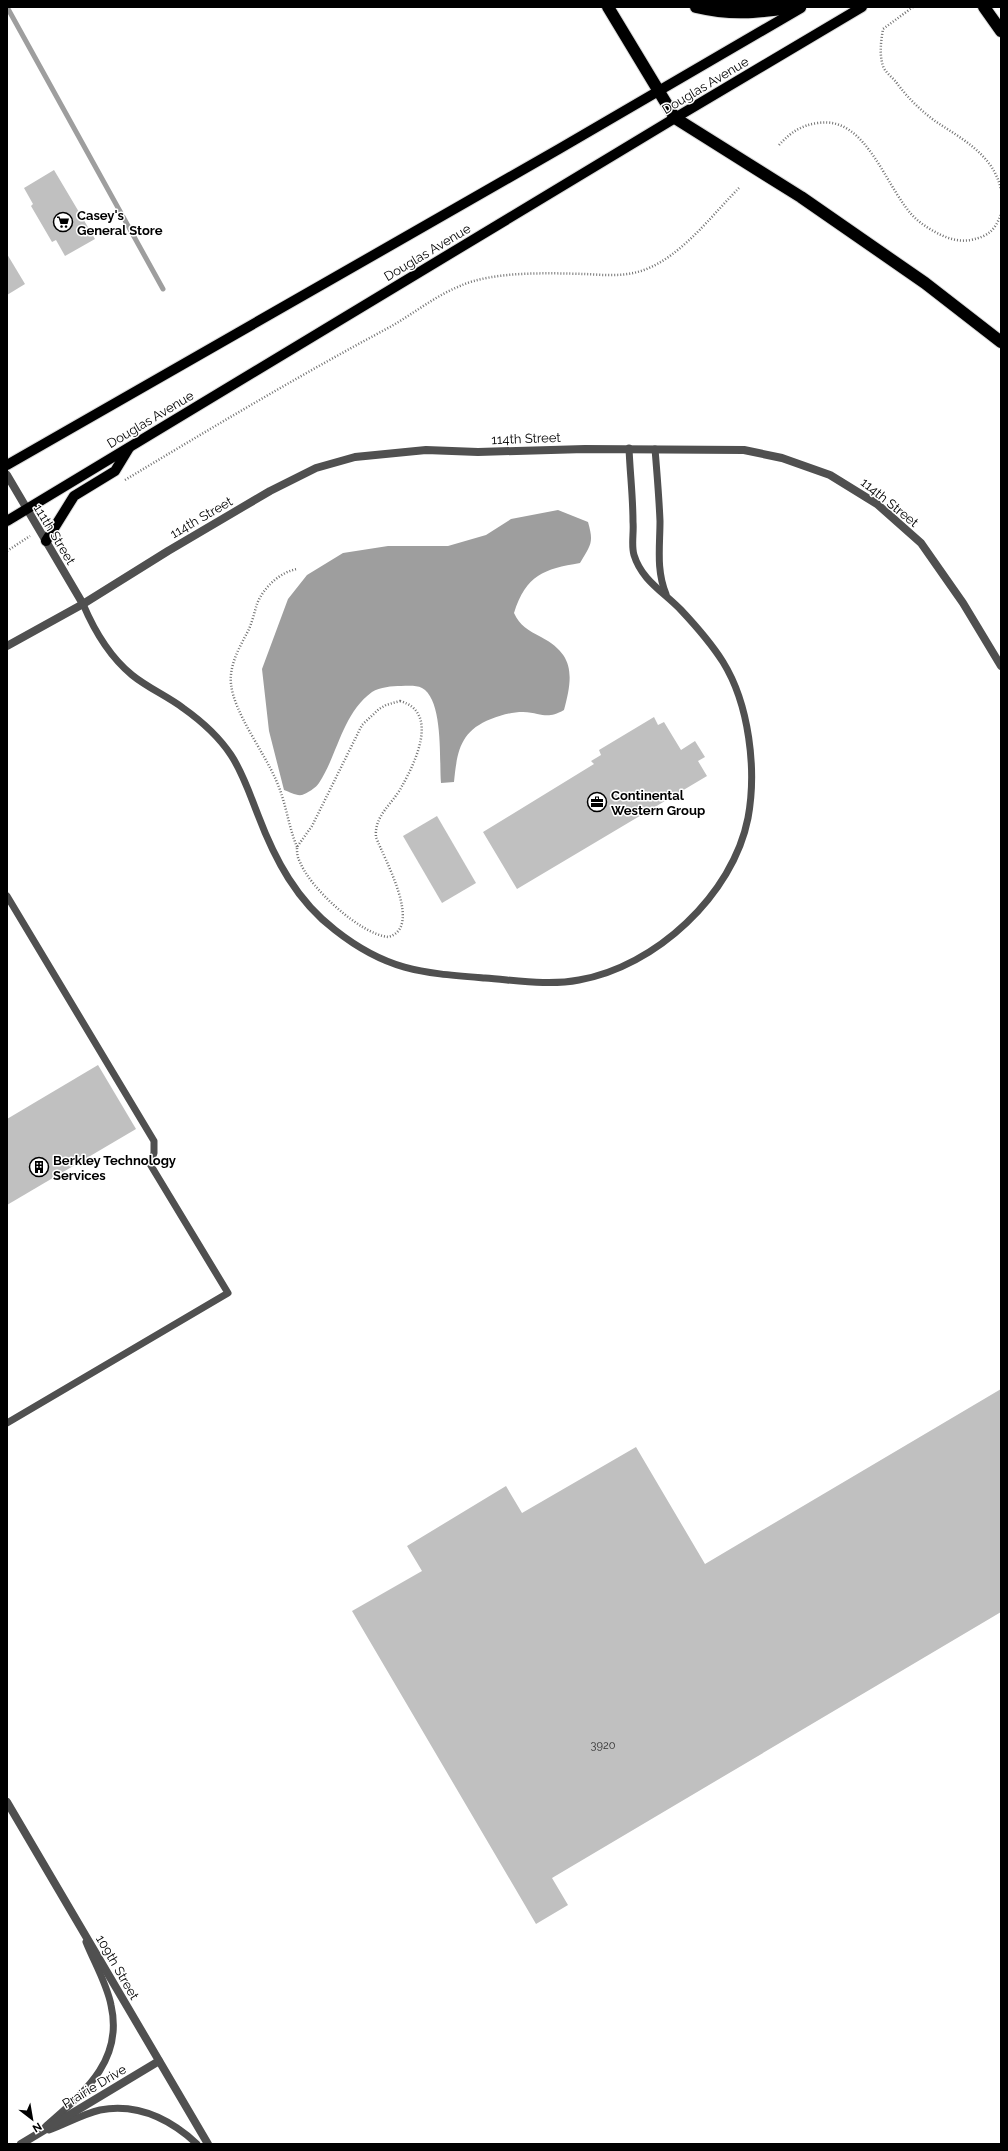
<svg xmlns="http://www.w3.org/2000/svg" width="1008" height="2151" viewBox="0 0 1008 2151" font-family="Raleway,sans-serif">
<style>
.water{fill:#9e9e9e}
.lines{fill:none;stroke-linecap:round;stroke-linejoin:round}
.stream{stroke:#9e9e9e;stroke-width:5}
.building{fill:#c0c0c0}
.primary-casing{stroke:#dbdbdb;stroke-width:12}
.motorway-casing{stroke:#dbdbdb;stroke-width:14}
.path{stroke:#727272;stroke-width:2.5;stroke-dasharray:1 2;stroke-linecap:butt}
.service{stroke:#505050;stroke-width:7}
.minor{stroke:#505050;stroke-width:8}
.tertiary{stroke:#505050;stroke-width:8}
.primary{stroke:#000;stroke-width:10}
.motorway{stroke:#000;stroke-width:12}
.labels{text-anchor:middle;stroke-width:3;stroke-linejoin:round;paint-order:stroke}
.number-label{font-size:11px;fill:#303030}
.street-label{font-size:13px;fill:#000;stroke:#fff}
.poi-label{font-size:13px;font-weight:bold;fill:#000;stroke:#fff;text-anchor:start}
</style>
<rect width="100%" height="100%" fill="#fff"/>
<path class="water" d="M558 510 588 522C594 543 591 544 580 563 544 569 526 575 514 613 520 626 528 630 541 637 575 655 573 676 564 710 546 720 543 713 523 712 512 712 501 715 491 719 460 731 457 752 454 782L441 783C439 762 444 700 422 688 416 685 408 686 401 686 392 686 380 687 372 692 342 714 338 754 319 783 317 787 306 794 302 795 296 796 290 792 284 790L269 731 262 669 288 599 307 575 343 553 388 546H448L486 535 511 519Z"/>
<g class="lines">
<polyline class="stream" points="7,7 163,289"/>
</g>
<g class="building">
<polygon points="54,170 95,239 65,256 56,240 52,242 31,206 33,204 24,188"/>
<polygon points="7,254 25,284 7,295"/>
<polygon points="654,717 658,725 664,722 681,750 695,741 705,757 698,761 707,776 517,889 483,832 594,764 591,761 601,755 599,750"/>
<polygon points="437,816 476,883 442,903 403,836"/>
<polygon points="98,1065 136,1129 7,1205 7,1119"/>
<polygon points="1001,1389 1001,1612 552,1878 568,1905 536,1924 352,1611 422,1571 407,1546 506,1486 522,1513 636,1447 705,1564"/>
</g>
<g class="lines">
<g class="primary-casing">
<g id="primary">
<polyline points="7,465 559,149 801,8"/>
<polyline points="7,521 675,118 862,7"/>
<polyline points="46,541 74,496 115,471 129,448"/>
</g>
</g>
<g class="motorway-casing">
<g id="motorway">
<polyline points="608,7 675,118 801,197 925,283 1001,342"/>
<path d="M696 7C734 16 759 12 798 7"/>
<polyline points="984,7 1001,31"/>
</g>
</g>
<g class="path">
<path d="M913 7 883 29C881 42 879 53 883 66 885 72 892 77 896 82 907 97 920 110 935 121 962 139 994 155 1001 190"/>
<path d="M779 145C790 133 801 125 818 123 868 115 886 191 916 219 923 225 931 230 939 234 949 239 960 242 971 240 989 236 995 230 1001 214"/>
<path d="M125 480C213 427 300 375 390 327 413 314 435 296 460 286 493 271 548 273 585 274 604 275 625 277 644 270 682 256 711 216 739 188"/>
<polyline points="7,551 30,536"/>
<path d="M400 701C440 712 415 763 402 786 393 804 374 815 376 837 384 859 424 928 388 937 360 934 310 888 300 862 297 857 297 852 297 847L312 826 362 725 379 709 386 705Z"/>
<path d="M297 847C288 825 286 802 276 780 264 752 234 713 231 684 229 666 239 648 247 633 252 624 254 613 257 604 263 588 280 572 297 569"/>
</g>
<g class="service">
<path d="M655 449C657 473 659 497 660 521 660 546 656 570 666 594"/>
<path d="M83 604C94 630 110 657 132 675 148 688 167 696 183 708 200 720 219 737 231 755 243 773 250 795 258 815 275 860 297 901 335 930 387 971 422 973 485 978 515 980 548 986 579 980 655 967 733 895 748 818 757 769 749 704 723 662 711 643 696 626 681 610 664 592 642 581 634 555 631 545 634 533 633 522 633 497 630 473 629 448"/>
<polyline points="7,896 154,1141 154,1153 150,1164 228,1293 7,1423"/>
<path d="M45 2127C82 2094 124 2062 111 2005 107 1984 94 1962 86 1942"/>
<path d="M49 2130C65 2124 83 2114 100 2110 138 2103 170 2119 197 2144"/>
</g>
<g class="minor">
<polyline points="7,646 83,604"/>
<polyline points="7,1802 208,2144"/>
<polyline points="21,2144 159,2061"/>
</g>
<polyline class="tertiary" points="7,475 83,604 168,551 270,491 316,468 355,457 426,450 478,452 585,449 744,450 782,458 830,475 877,504 921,543 963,603 1001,666"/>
<use href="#primary" class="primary"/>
<use href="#motorway" class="motorway"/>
</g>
<defs>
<g id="supermarket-ring" transform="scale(1)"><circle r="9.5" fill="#fff" stroke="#000" stroke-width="1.5"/><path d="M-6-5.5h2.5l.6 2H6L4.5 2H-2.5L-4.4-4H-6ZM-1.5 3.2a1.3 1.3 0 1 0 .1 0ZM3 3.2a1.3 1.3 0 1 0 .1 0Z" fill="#000"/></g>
<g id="office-ring" transform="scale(1)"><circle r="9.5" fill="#fff" stroke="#000" stroke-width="1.5"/><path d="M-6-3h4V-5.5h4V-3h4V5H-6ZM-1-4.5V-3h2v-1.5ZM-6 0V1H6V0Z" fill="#000"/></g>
<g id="building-ring" transform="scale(1)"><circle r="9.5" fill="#fff" stroke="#000" stroke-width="1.5"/><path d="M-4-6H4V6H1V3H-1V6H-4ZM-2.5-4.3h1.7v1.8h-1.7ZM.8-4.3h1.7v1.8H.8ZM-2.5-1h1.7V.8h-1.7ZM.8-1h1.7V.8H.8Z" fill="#000"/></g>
</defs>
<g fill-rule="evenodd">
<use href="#supermarket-ring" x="63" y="222"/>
<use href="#office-ring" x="597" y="802"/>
<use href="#building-ring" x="39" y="1167"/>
</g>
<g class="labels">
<g class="number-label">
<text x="603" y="1749">3920</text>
</g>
<g class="street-label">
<text transform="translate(705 85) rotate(-31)" y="5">Douglas Avenue</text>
<text transform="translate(427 252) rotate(-31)" y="5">Douglas Avenue</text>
<text transform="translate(150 419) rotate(-31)" y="5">Douglas Avenue</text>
<text transform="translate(526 438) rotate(-2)" y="5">114th Street</text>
<text transform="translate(890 502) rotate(39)" y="5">114th Street</text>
<text transform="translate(201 517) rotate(-30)" y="5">114th Street</text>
<text transform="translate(55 534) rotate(59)" y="5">111th Street</text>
<text transform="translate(118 1967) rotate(60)" y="5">109th Street</text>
<text transform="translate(94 2086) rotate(-31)" y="5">Prairie Drive</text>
</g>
<g class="poi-label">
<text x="77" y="220">Casey's<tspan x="77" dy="15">General Store</tspan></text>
<text x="611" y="800">Continental<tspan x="611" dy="15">Western Group</tspan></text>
<text x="53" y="1165">Berkley Technology<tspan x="53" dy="15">Services</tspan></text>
</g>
</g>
<rect width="1008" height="2151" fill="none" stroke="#000000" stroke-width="16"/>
<g transform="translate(32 2119) rotate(149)" stroke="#ffffff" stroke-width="3" paint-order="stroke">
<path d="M0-3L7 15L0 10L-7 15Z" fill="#000000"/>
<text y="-6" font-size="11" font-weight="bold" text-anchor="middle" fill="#000000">N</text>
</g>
</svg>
